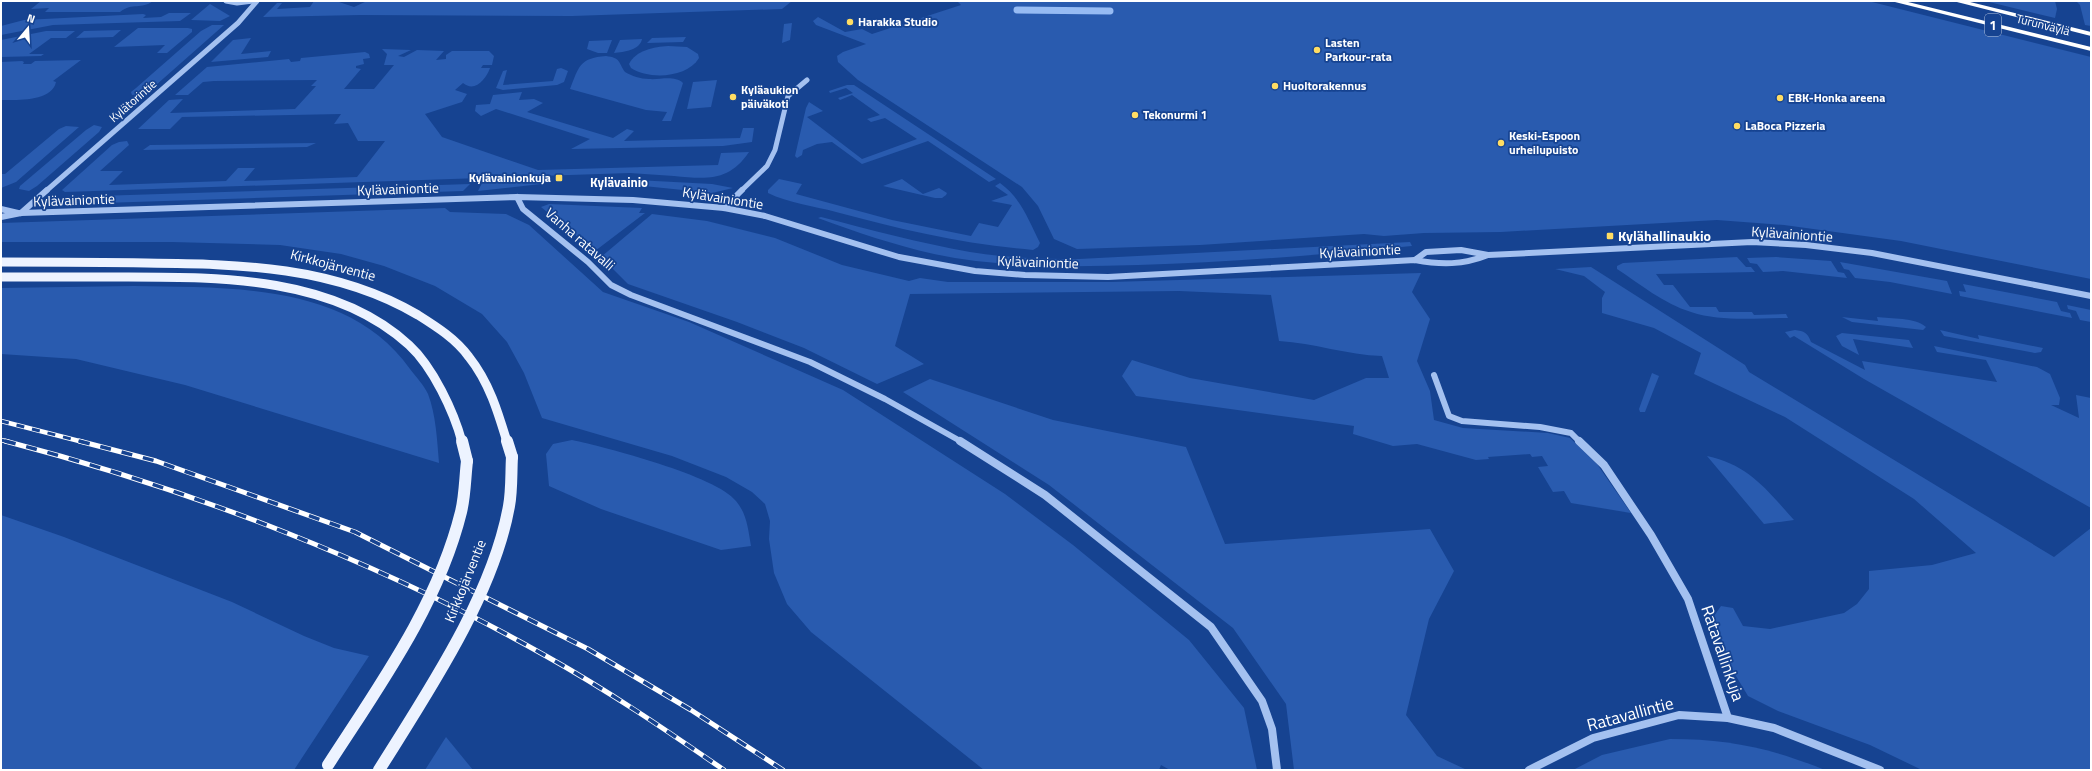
<svg xmlns="http://www.w3.org/2000/svg" width="2092" height="771" viewBox="0 0 2092 771" font-family="'Titillium Web',sans-serif">
<style>
.green{fill:#295baf}
.lines{fill:none;stroke-linecap:round;stroke-linejoin:round}
.stream{stroke:#96bbf3;stroke-width:7}
.minor-far2{stroke:#a4c1f0;stroke-width:5}
.minor-far1{stroke:#a4c1f0;stroke-width:6}
.minor{stroke:#a4c1f0;stroke-width:8}
.major-far1{stroke:#edf3ff;stroke-width:9}
.major{stroke:#edf3ff;stroke-width:12}
.highway{fill:#fff;fill-rule:evenodd}
.rail-far1-casing{stroke:#fff;stroke-width:4.5}
.rail-casing{stroke:#fff;stroke-width:5}
.rail-far1{stroke:#164391;stroke-width:3;stroke-dasharray:8;stroke-linecap:butt}
.rail{stroke:#164391;stroke-width:3.5;stroke-dasharray:11;stroke-linecap:butt}
.major-bridge{stroke:#edf3ff;stroke-width:12}
.poi-dot{fill:#ffdd63;stroke:#164391;stroke-width:1.5}
.labels{text-anchor:middle;stroke-width:3.5;stroke-linejoin:round;paint-order:stroke}
.far-poi-label{font-size:12px;font-weight:bold;fill:#fff;stroke:#164391;text-anchor:start}
.far-street-label{font-size:12px;fill:#fff;stroke:#164391}
.shield{fill:#164391;stroke:#b9c7de;stroke-width:1}
.shield-label{font-size:13px;font-weight:bold;fill:#fff}
.far-neighbourhood-label{font-size:13px;font-weight:bold;fill:#fff;stroke:#164391}
.street-label{font-size:14px;fill:#fff;stroke:#164391}
.poi-label{font-size:14px;font-weight:bold;fill:#fff;stroke:#164391;text-anchor:start}
.near-street-label{font-size:17px;fill:#fff;stroke:#164391}
</style>
<rect width="100%" height="100%" fill="#164391"/>
<g class="green">
<path d="M41 1H153C141 10 133 2 120 12H45L49 8 31 9Z"/>
<polygon points="314,1 336,1 354,7 367,1 792,1 782,9 572,16 360,15 263,17 277,3 282,3 277,9 310,7"/>
<polygon points="957,1 1868,1 2091,57 2091,279 1901,241 1784,225 1717,220 1501,232 1424,233 1384,236 1364,234 1200,245 1077,249 1054,239 1038,206 1022,187 858,80 838,62 837,56 843,52 866,44 816,25 813,21 818,17 845,32 862,29 872,34 961,5"/>
<polygon points="1985,1 2055,1 2057,9 2055,18"/>
<polygon points="2076,1 2091,1 2091,26 2085,25 2080,5"/>
<polygon points="210,4 230,16 220,21 191,20"/>
<polygon points="169,13 191,13 180,21 53,25 1,35 1,26 24,20 143,14 146,15 143,18 161,17"/>
<polygon points="792,23 790,40 782,43 784,24"/>
<polygon points="212,25 224,25 147,93 132,95 131,92 136,88 201,31"/>
<polygon points="138,28 188,28 192,29 192,32 167,53 157,53 165,45 114,47"/>
<polygon points="121,30 113,37 76,38 84,31"/>
<polygon points="46,31 75,31 66,38 51,38 29,54 44,54 41,56 1,57 1,40"/>
<polygon points="686,37 683,42 647,43 652,38"/>
<polygon points="251,38 241,54 271,51 268,57 211,62 233,40"/>
<path d="M642 39C640 50 624 52 614 53L620 40Z"/>
<polygon points="612,40 607,53 598,53 587,49 589,41"/>
<path d="M668 46 687 47 698 54 699 58C687 78 649 80 631 68L629 64C636 50 654 47 668 46Z"/>
<path d="M382 49 411 50 398 56 404 57 417 50 444 51 436 60 446 59V55L452 51H489L494 56 492 65H483L481 68H490C486 79 475 93 463 83L455 90 467 94 462 102 425 114 442 137 538 170 718 165 721 153 749 152C729 182 706 179 674 176 659 175 644 174 630 173L65 192 62 190 112 145 119 142 127 141 129 145 100 171H123L109 185 226 181 238 168H255L244 181 357 177 385 141H358L348 123 334 124 341 114 182 117 170 129H138L169 100 183 99 170 113 295 109 316 86H311L317 80 214 81 203 82 188 95H175L207 67 289 59 291 62 300 61 301 58 365 52 369 54 370 58 363 59 364 64 356 66V68L361 69 344 89H374L394 65H384L387 54Z"/>
<path d="M606 56C621 58 618 62 625 72 632 76 640 79 649 79 660 80 674 75 683 83L671 121H662L667 112 646 110 570 89C579 67 579 58 606 56Z"/>
<path d="M81 60 53 81 56 82C52 102 16 100 1 100V62L22 61 24 62 23 64H31L35 61Z"/>
<polygon points="561,68 568,71 564,82 557,85 503,90 496,88 503,71 507,70 503,85 553,81 557,69"/>
<polygon points="717,80 711,107 687,109 693,82"/>
<polygon points="847,85 854,85 996,179 989,182 928,141 862,164 832,142 817,144 803,150 802,155 797,158 795,156 806,108 809,102 823,111 807,117 862,159 917,139 885,118 871,122 867,119 880,115 852,95 840,100 838,98 853,93 846,88 830,93 829,91"/>
<polygon points="522,92 519,100 534,99 543,103 527,112 613,138 627,129 634,131 624,141 740,138 743,128 754,128 752,142 723,146 571,149 590,139 496,109 481,116 475,111 476,105 490,104 493,95"/>
<polygon points="94,125 102,127 99,132 37,186 29,191 19,189 20,186 86,130"/>
<polygon points="66,126 79,127 16,182 1,188 1,174 5,174 59,129"/>
<polygon points="316,143 307,147 143,150 150,145"/>
<path d="M779 179 802 184 796 194 892 220 971 236 979 223 998 227 1012 205 991 201 1008 195 995 186 1000 183C1021 198 1029 221 1040 243L1038 247 1033 250C963 244 903 230 836 212 814 206 788 203 768 193V190Z"/>
<polygon points="902,179 923,194 939,188 947,193 946,195 942,198 935,198 883,186"/>
<polygon points="636,180 712,184 733,188 712,193 634,185"/>
<polygon points="543,181 541,184 478,191 482,183"/>
<polygon points="470,184 463,191 103,203 65,201 66,197"/>
<polygon points="549,204 642,208 639,213 645,213 595,251 541,207"/>
<polygon points="445,208 450,212 506,214 529,225 603,292 689,322 843,390 1005,494 1073,545 1189,640 1244,708 1257,770 1170,770 1161,765 1159,770 984,770 811,632 787,604 774,573 769,539 770,521 765,504 752,492 726,477 672,456 542,418 524,373 507,342 482,314 435,286 384,266 341,254 280,245 172,242 1,242 1,223"/>
<path d="M652 214 707 221 775 238 842 265 909 281 920 278 948 282H1111L1421 273 1412 292 1430 319 1417 361 1430 391 1434 420 1463 428 1548 433 1570 438 1597 464 1631 513 1571 503 1564 491 1553 492 1538 467 1548 466 1542 456 1532 457 1530 454 1488 457 1489 459 1476 460 1417 444 1393 446 1353 434 1354 426 1347 425 1136 396 1122 376 1132 360 1190 378 1314 400 1366 378H1389L1382 356C1347 355 1314 343 1279 341L1271 295 1179 291 910 294 895 346 924 364 877 384 804 348 737 322 628 284 601 257Z"/>
<path d="M821 217C871 230 920 243 970 252 1006 258 1043 259 1079 259L1410 242 1412 246C1321 255 1230 262 1138 265 1070 267 1001 268 934 254 894 245 856 232 818 218Z"/>
<path d="M1737 257 1746 267H1751L1755 272 1656 274 1664 285H1673L1690 307H1716L1719 312H1752L1754 315 1786 314 1788 318C1756 318 1721 322 1691 312 1664 304 1640 284 1617 269V266L1623 263Z"/>
<polygon points="1776,257 1831,261 1838,272 1844,273 1847,278 1783,271 1763,272 1757,264 1750,263 1747,258"/>
<polygon points="1840,262 1947,281 1952,294 1890,282 1855,278 1849,270 1844,269"/>
<polygon points="1591,267 1745,365 1749,372 2054,557 2091,528 2091,770 1922,770 1870,745 1778,711 1748,696 1730,666 1714,616 1721,606 1733,608 1743,626 1770,629 1844,613 1857,604 1869,589 1869,571 1932,565 1976,553 1914,499 1785,417 1694,374 1701,353 1654,328 1602,313 1602,298 1605,292 1584,276 1555,269"/>
<polygon points="1963,284 2057,302 2061,311 2070,313 2072,318 1960,296 1959,291 1966,292"/>
<path d="M134 286C229 288 349 282 410 369 416 377 424 385 428 394 436 415 437 440 439 463L185 385 76 359 1 354V288Z"/>
<polygon points="2067,305 2091,310 2091,322 2080,320 2076,311 2068,309"/>
<path d="M1842 317 1878 321 1877 317C1891 319 1915 317 1926 327L1923 330 1852 322Z"/>
<path d="M1795 330C1804 331 1808 333 1811 342L1865 370 1862 361 1997 382 1986 360 1937 352 1934 346 2037 367 2050 374 2060 398 2059 405H2051L2079 418 2076 395 2091 398V508L1864 379 1794 336 1790 338 1785 332Z"/>
<polygon points="1940,330 1979,339 1978,335 2043,348 2041,352 2035,353 1944,336"/>
<polygon points="1842,333 1909,340 1913,348 1853,339 1859,355 1842,346 1836,336"/>
<polygon points="1652,373 1659,376 1645,412 1640,412 1639,409"/>
<polygon points="930,379 1053,420 1186,447 1225,544 1430,529 1454,571 1429,619 1406,715 1437,756 1467,770 1294,770 1286,704 1233,628 1049,485 903,392"/>
<path d="M572 440C605 447 717 476 736 501 747 514 748 529 751 546L721 550 601 509 549 486 546 454 553 444Z"/>
<path d="M1707 456C1749 465 1767 490 1794 520L1764 524Z"/>
<polygon points="1,515 64,537 232,602 304,636 334,648 369,656 294,770 1,770"/>
<polygon points="446,737 473,770 425,770"/>
<path d="M1670 739C1728 739 1771 748 1825 770H1573L1602 755Z"/>
</g>
<g class="lines">
<polyline class="stream" points="1017,10 1110,11"/>
<g class="minor-far2">
<polyline points="226,1 237,3 253,1"/>
<polyline points="46,191 238,23 257,1"/>
<polyline points="741,191 767,166 775,150 788,96 807,80"/>
</g>
<g class="minor-far1">
<polyline points="517,197 523,209 588,262 611,285 631,295 810,362 885,399 962,442"/>
<polyline points="724,208 742,190"/>
<polyline points="1,209 18,213"/>
<polyline points="21,213 47,190"/>
<path d="M1 217 21 213 517 197 633 200 724 208 765 216 899 257 975 271 1025 275 1108 277 1415 260C1441 265 1463 265 1488 255"/>
<polyline points="1415,260 1426,252 1461,250 1488,255 1752,242 1806,245 1872,253 2091,296"/>
<polyline points="1434,375 1449,416 1462,421 1540,427 1571,433 1580,442"/>
</g>
<g class="minor">
<polyline points="960,441 1045,495 1211,627 1262,701 1272,729 1277,770"/>
<polyline points="1579,441 1604,465 1651,535 1688,599 1728,718"/>
<polyline points="1529,770 1593,738 1679,715 1728,718 1774,728 1880,770"/>
</g>
<g class="major-far1">
<path d="M1 262C49 262 98 262 146 263 240 264 335 266 418 315 437 327 456 339 469 357 489 382 498 412 507 442"/>
<path d="M1 277C43 277 86 277 128 277 222 277 335 277 409 345 433 367 454 412 462 442"/>
</g>
<g class="major">
<polyline points="462,441 467,461"/>
<polyline points="507,441 512,457"/>
</g>
<g class="highway">
<polygon points="1891,1 1904,1 2091,47 2091,51"/>
<polygon points="1953,1 1966,1 2091,32 2091,36"/>
</g>
<g class="rail-far1-casing">
<g id="rail-far1">
<polyline points="1,421 83,442"/>
<polyline points="1,440 9,442"/>
</g>
</g>
<g class="rail-casing">
<g id="rail">
<path d="M5 441C190 489 380 562 546 656 607 690 666 730 724 770"/>
<polyline points="79,441 156,461 355,532 588,649 691,710 783,770"/>
</g>
</g>
<use href="#rail-far1" class="rail-far1"/>
<use href="#rail" class="rail"/>
<g class="major-bridge">
<path d="M328 765C379 686 438 605 461 512 465 496 465 478 467 461"/>
<path d="M379 770C427 693 493 596 509 506 512 490 511 473 512 457"/>
</g>
</g>
<g class="poi-dot">
<circle cx="850" cy="22" r="4"/>
<circle cx="1317" cy="50" r="4"/>
<circle cx="1275" cy="86" r="4"/>
<circle cx="733" cy="97" r="4"/>
<circle cx="1780" cy="98" r="4"/>
<circle cx="1135" cy="115" r="4"/>
<circle cx="1737" cy="126" r="4"/>
<circle cx="1501" cy="143" r="4"/>
<rect x="555" y="174" width="8" height="8" rx="2"/>
<rect x="1606" y="232" width="8" height="8" rx="2"/>
</g>
<g class="labels">
<g class="far-poi-label">
<text x="858" y="26">Harakka Studio</text>
<text x="1325" y="47">Lasten<tspan x="1325" dy="14">Parkour-rata</tspan></text>
<text x="1283" y="90">Huoltorakennus</text>
<text x="741" y="94">Kyläaukion<tspan x="741" dy="14">päiväkoti</tspan></text>
<text x="1788" y="102">EBK-Honka areena</text>
<text x="1143" y="119">Tekonurmi 1</text>
<text x="1745" y="130">LaBoca Pizzeria</text>
<text x="1509" y="140">Keski-Espoon<tspan x="1509" dy="14">urheilupuisto</tspan></text>
<text x="551" y="182" text-anchor="end">Kylävainionkuja</text>
</g>
<g class="far-street-label">
<text transform="translate(2043 25) rotate(14)" y="4">Turunväylä</text>
<text transform="translate(133 101) rotate(-41)" y="4">Kylätorintie</text>
</g>
<rect class="shield" x="1985" y="14" width="16" height="22" rx="3"/>
<g class="shield-label">
<text x="1993" y="30">1</text>
</g>
<g class="far-neighbourhood-label">
<text x="619" y="187">Kylävainio</text>
</g>
<g class="street-label">
<text transform="translate(398 189) rotate(-2)" y="5">Kylävainiontie</text>
<text transform="translate(723 198) rotate(9)" y="5">Kylävainiontie</text>
<text transform="translate(74 200) rotate(-2)" y="5">Kylävainiontie</text>
<text transform="translate(1792 234) rotate(4)" y="5">Kylävainiontie</text>
<text transform="translate(580 239) rotate(41)" y="5">Vanha ratavalli</text>
<text transform="translate(1360 251) rotate(-3)" y="5">Kylävainiontie</text>
<text transform="translate(1038 262) rotate(2)" y="5">Kylävainiontie</text>
<text transform="translate(333 265) rotate(15)" y="5">Kirkkojärventie</text>
<text transform="translate(465 581) rotate(-68)" y="5">Kirkkojärventie</text>
</g>
<g class="poi-label">
<text x="1618" y="241">Kylähallinaukio</text>
</g>
<g class="near-street-label">
<text transform="translate(1723 653) rotate(71)" y="6">Ratavallinkuja</text>
<text transform="translate(1630 714) rotate(-15)" y="6">Ratavallintie</text>
</g>
</g>
<rect width="2092" height="771" fill="none" stroke="#ffffff" stroke-width="4"/>
<g transform="translate(28 28) rotate(18)" stroke="#164391" stroke-width="3" paint-order="stroke">
<path d="M0-3L7 15L0 10L-7 15Z" fill="#ffffff"/>
<text y="-6" font-size="11" font-weight="bold" text-anchor="middle" fill="#ffffff">N</text>
</g>
</svg>
